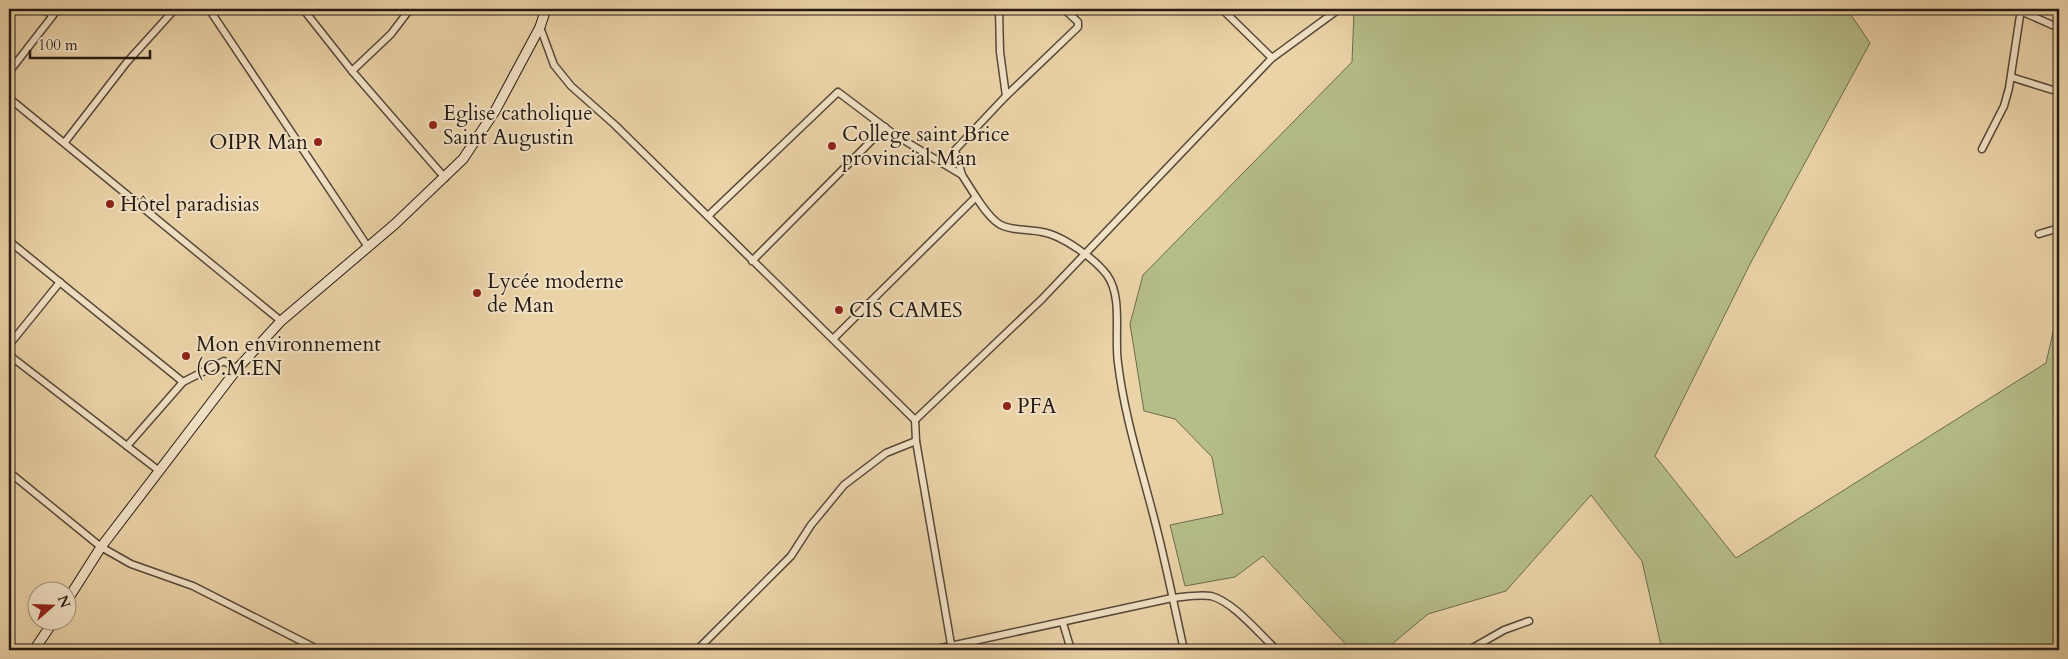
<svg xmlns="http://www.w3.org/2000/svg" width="2068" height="659" viewBox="0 0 2068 659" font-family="Cardo,serif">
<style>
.green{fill:#b5bd89;stroke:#6c6c4e}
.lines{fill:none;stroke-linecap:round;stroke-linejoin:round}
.minor-casing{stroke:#564838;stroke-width:9}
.secondary-casing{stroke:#241a12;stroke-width:11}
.minor{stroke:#f2e2c6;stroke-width:6}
.secondary{stroke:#f2e2c6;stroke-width:9}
.poi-dot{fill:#8f2418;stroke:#f2e2c6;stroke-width:2}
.labels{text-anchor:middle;stroke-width:4;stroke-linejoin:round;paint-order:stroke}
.poi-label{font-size:21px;fill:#241a12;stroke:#f2e2c6;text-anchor:start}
</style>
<rect width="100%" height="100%" fill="#ebd3a8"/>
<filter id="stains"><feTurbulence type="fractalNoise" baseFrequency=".004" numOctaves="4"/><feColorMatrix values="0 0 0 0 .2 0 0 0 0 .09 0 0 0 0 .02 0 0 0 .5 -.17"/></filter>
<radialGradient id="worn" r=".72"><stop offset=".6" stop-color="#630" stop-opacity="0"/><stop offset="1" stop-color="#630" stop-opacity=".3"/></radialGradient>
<polygon class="green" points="1359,9 1847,9 1870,43 1750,264 1655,456 1736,558 2046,363 2056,319 2059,319 2059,650 1662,650 1642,561 1591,495 1506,591 1428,614 1385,650 1351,650 1263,556 1235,577 1185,586 1170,525 1223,514 1212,457 1175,419 1144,411 1130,324 1143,275 1352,62 1354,11"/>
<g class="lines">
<g class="minor-casing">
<g id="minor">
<polyline points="45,9 52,16"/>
<polyline points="209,9 368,247"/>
<polyline points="303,9 352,71 445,178"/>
<polyline points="999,9 1000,52 1006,96"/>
<polyline points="1222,9 1272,58"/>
<polyline points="2016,9 2059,28"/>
<polyline points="540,27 554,65 571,86 615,125 915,420 916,441 952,650"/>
<polyline points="352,71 391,34 410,9"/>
<polyline points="9,72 58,9"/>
<polyline points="2011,77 2059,92"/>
<polyline points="9,98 281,321"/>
<polyline points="65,142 127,62 175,9"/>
<polyline points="1982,149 2004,106 2009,88 2021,9"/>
<path d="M976 197C982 206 991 220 1001 225 1013 231 1028 229 1042 232 1062 235 1095 259 1107 275 1123 297 1114 335 1118 363 1124 414 1140 464 1153 514 1165 559 1174 605 1184 650"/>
<polyline points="708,216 838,92 895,135 962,175"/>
<polyline points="2039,234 2059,228"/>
<polyline points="9,241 183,382 224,361 237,369"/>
<polyline points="752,261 885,127"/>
<polyline points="834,338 976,197 962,175 955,150 1006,96 1078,27 1078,22 1064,9"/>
<polyline points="9,345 60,282"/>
<polyline points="9,355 158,470"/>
<polyline points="915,420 1042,299 1272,58 1339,9"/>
<polyline points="127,446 183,382"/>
<polyline points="9,472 101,547 131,564 193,586 319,650"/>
<polyline points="1063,623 1071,650"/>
<polyline points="697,650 791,556 811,525 844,485 886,453 916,441"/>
<path d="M932 650 1172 598C1184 597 1199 594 1211 596 1234 602 1259 634 1277 650"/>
<polyline points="1469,650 1504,630 1529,621"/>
</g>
</g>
<g class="secondary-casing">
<g id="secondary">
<polyline points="68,599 101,547 237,369 281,321 395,224 463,159 495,111 540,27 546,9"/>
<polyline points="34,650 53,622"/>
</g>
</g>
<use href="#minor" class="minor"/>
<use href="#secondary" class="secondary"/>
</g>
<g class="poi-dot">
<circle cx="433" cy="125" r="5"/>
<circle cx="318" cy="142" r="5"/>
<circle cx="832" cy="146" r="5"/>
<circle cx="110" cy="204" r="5"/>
<circle cx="477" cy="293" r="5"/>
<circle cx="839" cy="310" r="5"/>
<circle cx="186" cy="356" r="5"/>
<circle cx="1007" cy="406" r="5"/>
</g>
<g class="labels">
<g class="poi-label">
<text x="443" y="120">Eglise catholique<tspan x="443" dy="24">Saint Augustin</tspan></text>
<text x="842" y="141">College saint Brice<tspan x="842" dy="24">provincial Man</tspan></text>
<text x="308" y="149" text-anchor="end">OIPR Man</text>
<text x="120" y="211">Hôtel paradisias</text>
<text x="487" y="288">Lycée moderne<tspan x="487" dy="24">de Man</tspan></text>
<text x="849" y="317">CIS CAMES</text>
<text x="196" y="351">Mon environnement<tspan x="196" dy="24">(O.M.EN</tspan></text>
<text x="1017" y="413">PFA</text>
</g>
</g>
<rect width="2068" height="659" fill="none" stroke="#ebd3a8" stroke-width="30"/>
<rect x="10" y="10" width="2048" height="639" fill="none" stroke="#241a12" stroke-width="2.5"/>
<rect x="15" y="15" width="2038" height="629" fill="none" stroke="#241a12"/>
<g transform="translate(52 606) rotate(70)"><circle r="24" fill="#f2e2c6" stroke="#a0927e"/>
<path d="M0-4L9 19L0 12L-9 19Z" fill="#8f2418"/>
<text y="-8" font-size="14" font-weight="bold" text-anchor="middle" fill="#241a12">N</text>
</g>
<path d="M30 50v8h120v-8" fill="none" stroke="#241a12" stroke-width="2.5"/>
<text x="38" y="50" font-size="15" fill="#241a12" stroke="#f2e2c6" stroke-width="4" paint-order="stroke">100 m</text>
<rect width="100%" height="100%" filter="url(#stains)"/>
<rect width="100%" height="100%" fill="url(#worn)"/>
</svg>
